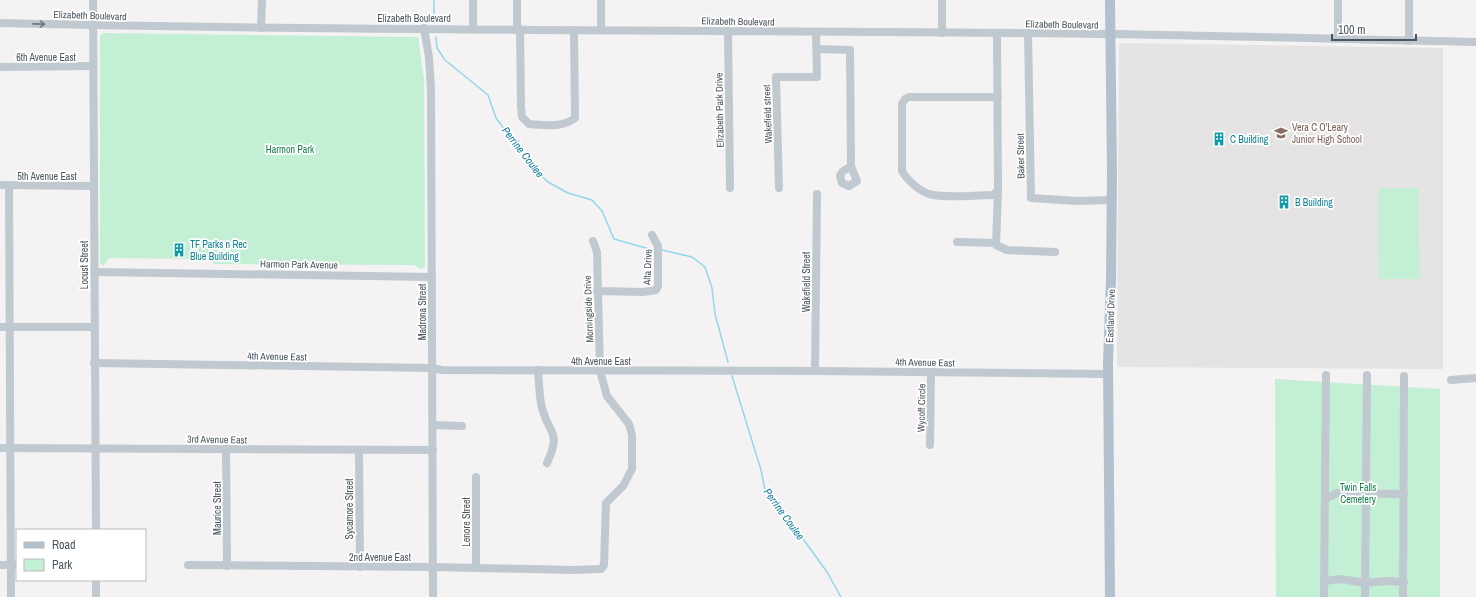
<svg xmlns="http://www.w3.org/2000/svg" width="1476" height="597" viewBox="0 0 1476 597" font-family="'Archivo Narrow',sans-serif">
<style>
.education{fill:#e5e3e4}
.green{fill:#c3efd4}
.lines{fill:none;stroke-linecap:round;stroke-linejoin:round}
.stream{stroke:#92d7ea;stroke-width:1.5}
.minor{stroke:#c0c9d0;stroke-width:8}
.major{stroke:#b3c1cf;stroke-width:10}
.oneway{stroke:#6d7881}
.labels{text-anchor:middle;stroke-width:3.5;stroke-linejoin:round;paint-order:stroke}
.street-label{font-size:10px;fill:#4a555f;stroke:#fff}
.education-label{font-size:10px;fill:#785e54;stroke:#fff;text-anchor:start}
.culture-label{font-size:10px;fill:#0d838f;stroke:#fff;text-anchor:start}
.park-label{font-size:10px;fill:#1b804e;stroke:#fff}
.water-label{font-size:11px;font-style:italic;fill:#117d9c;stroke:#fff}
</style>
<rect width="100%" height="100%" fill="#f4f2f2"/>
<polygon class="education" points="1119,43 1443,48 1443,369 1117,367"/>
<g class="green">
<polygon points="103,33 418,37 424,79 425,266 423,268 421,269 414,265 215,264 209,259 109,258 103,266 100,262 100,36"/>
<polygon points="1378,188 1418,188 1420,279 1379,279"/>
<polygon points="1275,379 1440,389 1440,597 1276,597"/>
</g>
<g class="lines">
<g class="stream">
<polyline points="434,19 434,0"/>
<polyline points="436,37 437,48 445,60 488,95 496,118 537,172 548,182 568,193 592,200 602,211 614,239 653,250"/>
<polyline points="662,250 692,257 705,267 712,288 715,314 728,362"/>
<polyline points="732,376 761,470 765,490 780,507 827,572 841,597"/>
</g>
<g class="minor">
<polyline points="93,0 96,530"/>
<polyline points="473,0 473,29"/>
<polyline points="517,0 517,29"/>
<path d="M0 23C341 31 682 30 1024 33 1174 34 1325 39 1476 42"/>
<polyline points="261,28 262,0"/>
<polyline points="424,28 429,57 431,88 433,597"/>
<path d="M520 29 521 106 522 117 529 124C544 125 563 128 575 118L574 30"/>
<polyline points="601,30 601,0"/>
<polyline points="728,31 730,188"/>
<polyline points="942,33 942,0"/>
<path d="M997 33 998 190 993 195C975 195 951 198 933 195 921 193 908 181 902 171V104L905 99 909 97H998"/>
<polyline points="1028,33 1031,198 1077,201 1111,200"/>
<polyline points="1338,38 1338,0"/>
<polyline points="1409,41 1409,0"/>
<polyline points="817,49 850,50 851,166 857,181 849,186 842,183 840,176 842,172 851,166"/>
<polyline points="0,67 93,66"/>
<polyline points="0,185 93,186"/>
<polyline points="9,186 11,597"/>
<polyline points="779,188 776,77 817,77 816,32"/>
<polyline points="998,190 996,245 1007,250 1055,252"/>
<polyline points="957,242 996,243"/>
<polyline points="94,272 432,277"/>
<polyline points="597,291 643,292 656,290 658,286 658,246 652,235"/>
<polyline points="0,327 94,327"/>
<polyline points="94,363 433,368 441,370 815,371 1108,374"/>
<path d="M538 370C539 382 539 396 542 408 549 436 562 430 547 463"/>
<polyline points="815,371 817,194"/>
<polyline points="1451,380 1476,378"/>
<polyline points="433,425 462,426"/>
<polyline points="930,445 931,372"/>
<polyline points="0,448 433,450"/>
<polyline points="226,449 227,566"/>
<polyline points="359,451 360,567"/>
<polyline points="476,477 476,568"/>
<polyline points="1325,499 1337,493 1404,494"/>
<polyline points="0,565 17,565"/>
<polyline points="188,565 433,567 572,570 601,569 604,565 606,503 623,486 632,469 632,435 629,424 607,396 600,371 597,252 593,241"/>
<polyline points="96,580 96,597"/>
<polyline points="1325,581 1341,579 1365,583 1386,581 1404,582"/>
<polyline points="1324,597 1326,375"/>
<polyline points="1365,597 1367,375"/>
<polyline points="1403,597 1404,376"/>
</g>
<polyline class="major" points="1110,597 1108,362 1111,280 1112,173 1110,0"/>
</g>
<defs><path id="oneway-shaft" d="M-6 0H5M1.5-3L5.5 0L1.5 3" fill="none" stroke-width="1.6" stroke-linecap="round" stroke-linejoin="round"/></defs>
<use class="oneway" href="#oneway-shaft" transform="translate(39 24) rotate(1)"/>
<defs>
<g id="school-bare" transform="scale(1.08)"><path d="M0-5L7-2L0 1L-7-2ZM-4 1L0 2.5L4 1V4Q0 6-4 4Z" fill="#8d6e63" stroke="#fff" stroke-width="2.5" paint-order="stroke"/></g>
<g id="building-bare" transform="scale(1.08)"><path d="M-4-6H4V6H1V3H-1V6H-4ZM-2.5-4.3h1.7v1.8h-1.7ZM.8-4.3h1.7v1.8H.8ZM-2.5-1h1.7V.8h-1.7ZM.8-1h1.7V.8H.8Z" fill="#0f9aa8" stroke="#fff" stroke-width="2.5" paint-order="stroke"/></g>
</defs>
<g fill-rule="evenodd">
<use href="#school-bare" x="1281" y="133"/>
<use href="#building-bare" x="1219" y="139"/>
<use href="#building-bare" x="1284" y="202"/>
<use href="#building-bare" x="179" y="250"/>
</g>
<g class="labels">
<g class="street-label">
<text transform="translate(90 15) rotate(2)" y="4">Elizabeth Boulevard</text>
<text x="414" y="22">Elizabeth Boulevard</text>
<text transform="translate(738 21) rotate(1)" y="4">Elizabeth Boulevard</text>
<text transform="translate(1062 24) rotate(1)" y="4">Elizabeth Boulevard</text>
<text x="46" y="61">6th Avenue East</text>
<text transform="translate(719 110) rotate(-91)" y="4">Elizabeth Park Drive</text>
<text transform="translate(767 114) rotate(-92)" y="4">Wakefield street</text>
<text transform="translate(1020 156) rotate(-91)" y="4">Baker Street</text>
<text x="47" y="180">5th Avenue East</text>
<text transform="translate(299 264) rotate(1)" y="4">Harmon Park Avenue</text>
<text transform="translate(84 265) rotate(-90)" y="4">Locust Street</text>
<text transform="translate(647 267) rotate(-88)" y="4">Alta Drive</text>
<text transform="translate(806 282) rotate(-90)" y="4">Wakefield Street</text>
<text transform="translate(588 309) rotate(-92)" y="4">Morningside Drive</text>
<text transform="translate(422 312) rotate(-90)" y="4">Madrona Street</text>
<text transform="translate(1110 316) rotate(-88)" y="4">Eastland Drive</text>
<text transform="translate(277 356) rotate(1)" y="4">4th Avenue East</text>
<text x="601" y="365">4th Avenue East</text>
<text transform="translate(925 362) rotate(1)" y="4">4th Avenue East</text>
<text transform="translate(921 408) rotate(-89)" y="4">Wycoff Circle</text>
<text transform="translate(217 439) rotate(1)" y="4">3rd Avenue East</text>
<text transform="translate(217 508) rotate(-90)" y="4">Maurice Street</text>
<text transform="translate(349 509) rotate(-90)" y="4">Sycamore Street</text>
<text transform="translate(466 522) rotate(-90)" y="4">Lenore Street</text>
<text x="380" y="561">2nd Avenue East</text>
</g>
<g class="education-label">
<text x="1292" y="131">Vera C O'Leary<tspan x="1292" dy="12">Junior High School</tspan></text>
</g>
<g class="culture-label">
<text x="1230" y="143">C Building</text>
<text x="1295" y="206">B Building</text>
<text x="190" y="248">TF Parks n Rec<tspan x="190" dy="12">Blue Building</tspan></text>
</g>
<g class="park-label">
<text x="290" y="153">Harmon Park</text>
<text x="1358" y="491">Twin Falls<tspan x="1358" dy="12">Cemetery</tspan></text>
</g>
<g class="water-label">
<text transform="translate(523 152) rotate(52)" y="4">Perrine Coulee</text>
<text transform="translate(784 514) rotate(54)" y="4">Perrine Coulee</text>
</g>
</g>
<rect x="16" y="529" width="130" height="52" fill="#ffffff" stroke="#b7bbbf"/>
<rect x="24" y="542" width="20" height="6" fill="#b3c1cf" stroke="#b7bbbf"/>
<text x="52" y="549" font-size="12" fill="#4a555f">Road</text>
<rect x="24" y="559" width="20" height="12" fill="#c3efd4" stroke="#b7bbbf"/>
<text x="52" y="569" font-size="12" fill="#4a555f">Park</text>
<path d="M1332 34v6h84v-6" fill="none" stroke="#4a555f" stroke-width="2"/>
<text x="1338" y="34" font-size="12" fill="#4a555f" stroke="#ffffff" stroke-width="3" paint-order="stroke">100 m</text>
</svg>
